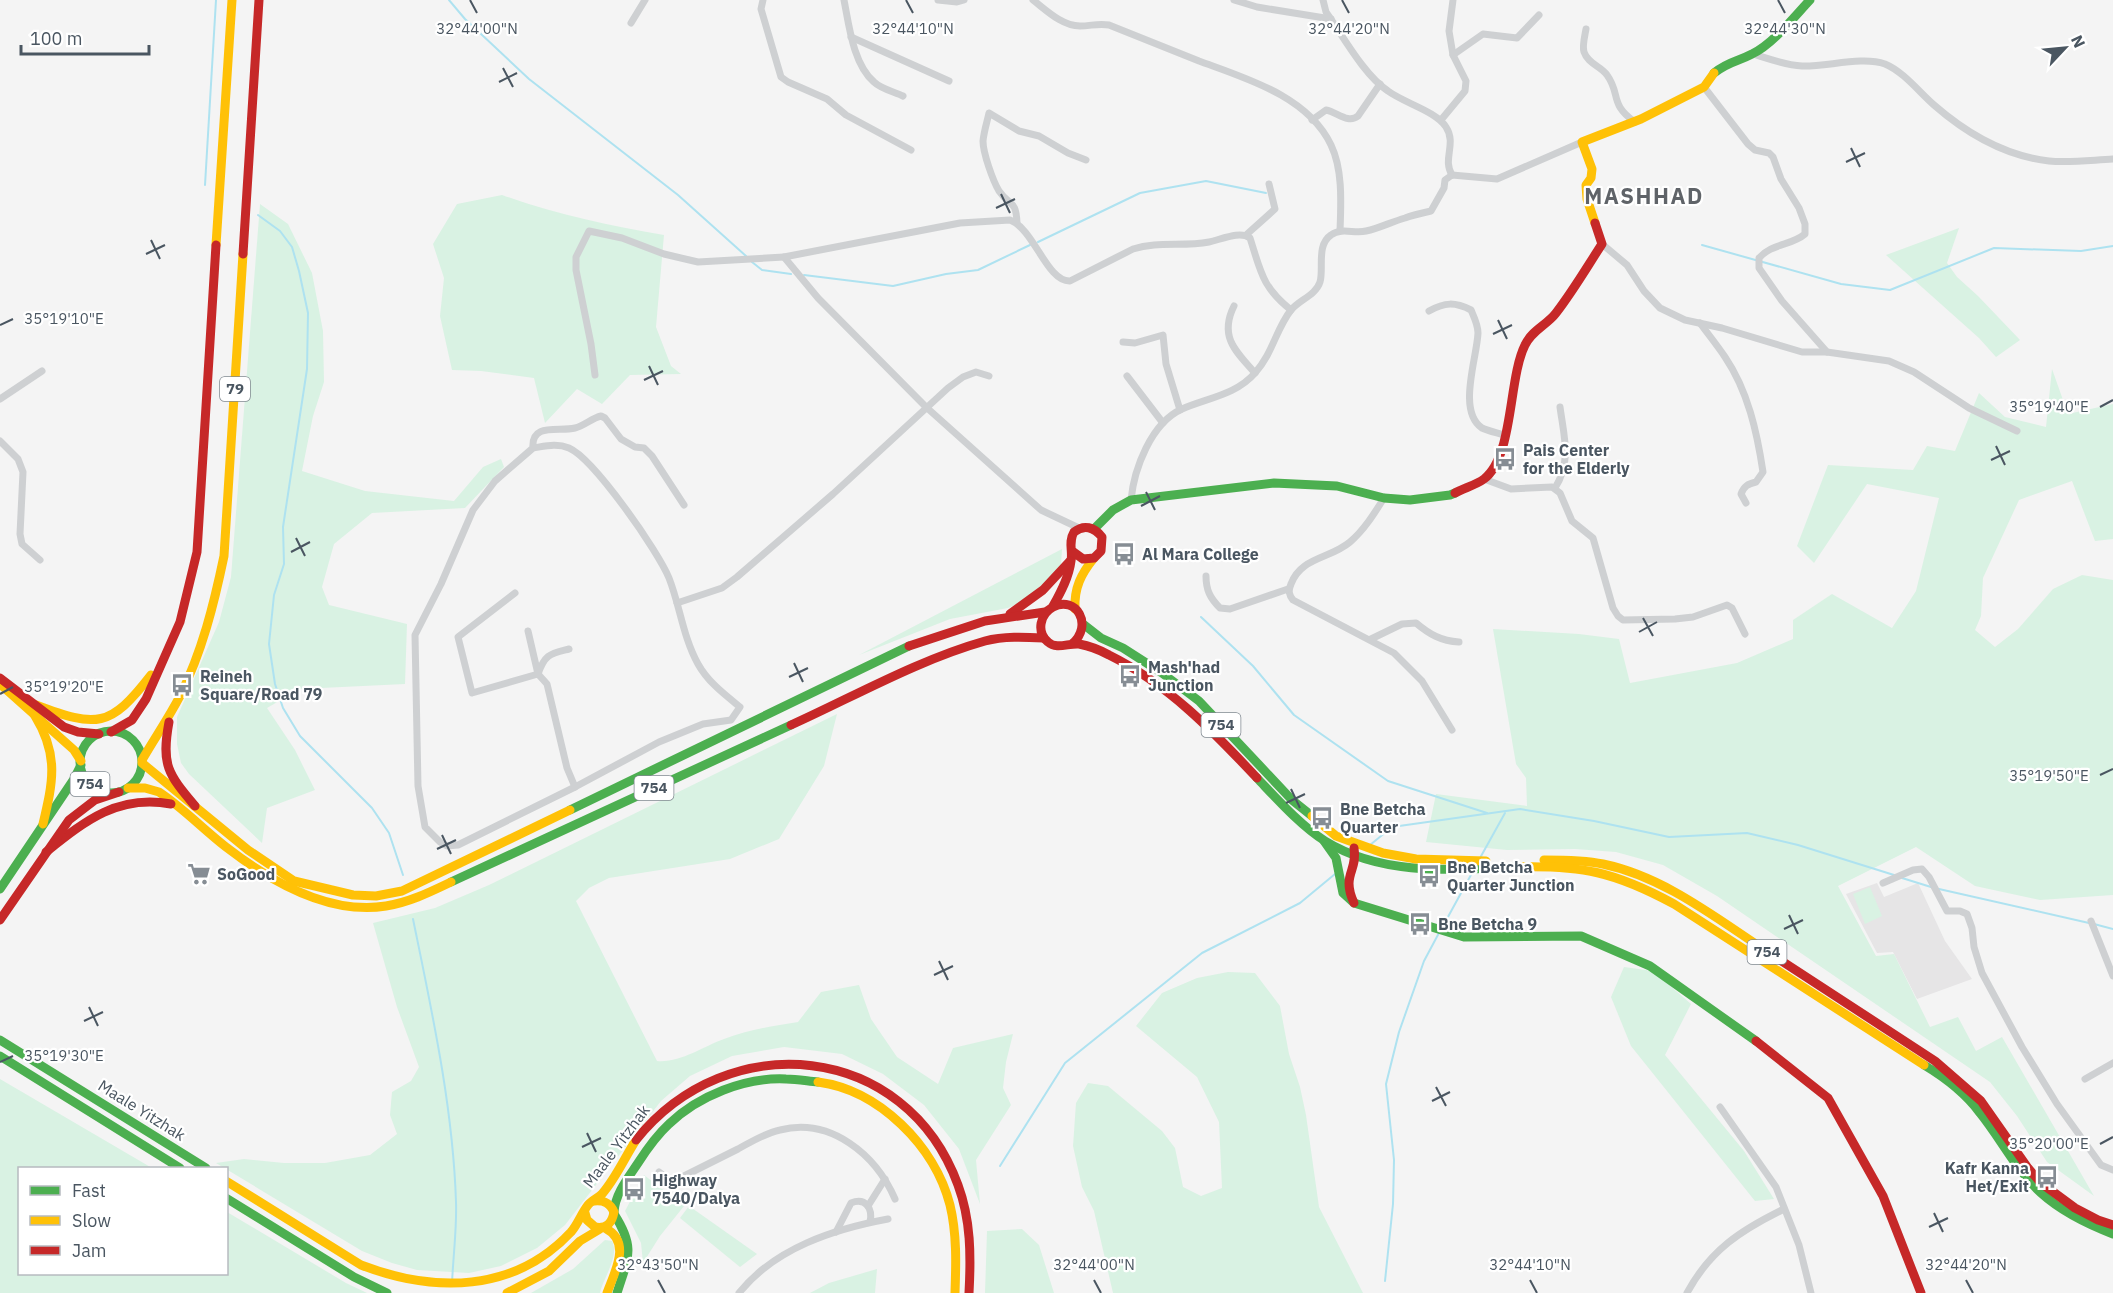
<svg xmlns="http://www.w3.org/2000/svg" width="2113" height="1293" viewBox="0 0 2113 1293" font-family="'IBM Plex Sans',sans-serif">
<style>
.education{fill:#e6e5e6}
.green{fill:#d9f2e3}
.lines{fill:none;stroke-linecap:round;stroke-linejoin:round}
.stream{stroke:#aee2f0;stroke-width:2}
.street{stroke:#ced0d2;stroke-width:7}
.fast{stroke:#4caf50;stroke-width:9}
.slow{stroke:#ffc107;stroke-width:9}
.jam{stroke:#c62828;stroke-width:9}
.ticks{fill:none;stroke:#4a5661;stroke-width:2}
.labels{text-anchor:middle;stroke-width:4.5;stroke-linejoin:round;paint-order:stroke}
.shield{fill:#fff;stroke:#808990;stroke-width:1.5}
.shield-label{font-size:15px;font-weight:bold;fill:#4a5661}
.poi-label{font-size:16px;font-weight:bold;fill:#4a5661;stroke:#fff;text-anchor:start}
.street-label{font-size:16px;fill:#4a5661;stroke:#fff}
.district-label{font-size:22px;font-weight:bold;letter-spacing:1.5px;fill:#5f6368;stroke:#fff}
.ticks-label{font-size:15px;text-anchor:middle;fill:#4a5661;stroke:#fff;stroke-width:4.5;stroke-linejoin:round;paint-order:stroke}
</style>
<rect width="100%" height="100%" fill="#f4f4f4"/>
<polygon class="education" points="1877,883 1884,897 1918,883 1945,941 1972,979 1917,999 1893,952 1877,953 1846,894"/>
<g class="green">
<path d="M502 195C555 214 609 226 664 235L656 327 671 366 681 374 630 375 602 404 577 389 545 423 534 378 481 371 452 370 440 316 444 278 433 244 457 204Z"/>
<polygon points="260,204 288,224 312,273 323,331 324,382 313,416 302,471 365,491 454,501 483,467 501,459 504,467 465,508 372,513 334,544 322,587 329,605 407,624 405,684 300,689 267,708 295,750 315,790 267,808 262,843 189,774 181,763 177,744 177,717 219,622 231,577"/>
<polygon points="1959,228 1947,263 1957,277 1978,296 2020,340 1996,357 1979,338 1886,255"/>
<polygon points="2052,369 2068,414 2113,404 2113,539 2095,541 2072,481 2019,500 1983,578 1981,616 1975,630 1995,647 2018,629 2053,589 2082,575 2113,580 2113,895 2040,900 1975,886 1916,847 1838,886 1876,956 1894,954 1930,1027 1958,1017 1976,1051 2002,1037 2094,1196 2047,1162 2017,1116 1990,1082 1717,896 1663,865 1616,852 1575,849 1507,850 1426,842 1436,794 1527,806 1526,778 1516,764 1493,629 1579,634 1619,639 1630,683 1737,663 1793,639 1793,620 1832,594 1892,628 1916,591 1939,498 1867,484 1814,563 1797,546 1828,465 1913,470 1927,446 1955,451 1979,393 2005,417 2046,427"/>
<polygon points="1062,549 1061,565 1049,579 1020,603 1008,608 950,619 859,655"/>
<path d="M837 714 824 766 779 839 730 859 609 878 589 888 576 901 657 1061C680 1063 702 1047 724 1039 748 1030 772 1026 798 1022L821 992 859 985 871 1019 897 1057 938 1084 953 1048 1013 1034 1006 1062 1003 1088 1011 1105 976 1160 980 1204 959 1149 924 1105 883 1074 842 1054 784 1047 732 1056 690 1076 661 1101 565 1225 537 1248 501 1266 469 1273 417 1270 392 1263 362 1251 216 1163 244 1159 284 1163H325L370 1155 397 1134 390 1115 392 1092 411 1081 419 1067 397 1007 373 923 435 908 489 885Z"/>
<polygon points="1870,887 1882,916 1865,924 1853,894"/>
<polygon points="1624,967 1653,971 1691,1004 1665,1055 1744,1151 1774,1199 1755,1201 1631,1046 1611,997"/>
<polygon points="1228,972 1255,973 1280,1006 1289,1054 1300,1087 1306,1115 1319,1207 1363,1293 1113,1293 1094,1211 1082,1187 1073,1146 1076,1103 1088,1083 1108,1086 1162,1131 1175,1148 1183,1187 1201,1196 1222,1188 1219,1122 1197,1077 1136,1026 1162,993 1197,978"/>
<polygon points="0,1079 152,1168 20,1168 20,1274 226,1274 227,1212 346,1283 367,1293 0,1293"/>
<polygon points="644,1175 684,1206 660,1236 643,1263 641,1243 625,1211"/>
<polygon points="689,1206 757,1254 740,1267 680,1218"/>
<polygon points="1022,1229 1039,1245 1054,1293 985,1293 987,1231"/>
<path d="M605 1240 612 1241C620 1256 603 1278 600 1293H531L573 1269Z"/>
<polygon points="877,1269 875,1293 810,1293 829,1283"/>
</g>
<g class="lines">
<g class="stream">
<polyline points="449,0 465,19 529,79 678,195 746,256"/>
<polyline points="205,185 216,0"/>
<polyline points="258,215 280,231 292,247 299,271 308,313 307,369 283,527 284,564 274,595 269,644 275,684 283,708 300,736 372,808 389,833 403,875"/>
<polyline points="1038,242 1140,193 1206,181 1266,193"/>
<polyline points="1702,245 1841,284 1890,290 1994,248 2081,251 2113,246"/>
<polyline points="752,262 762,270 791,274"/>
<polyline points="804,275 893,286 946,274 978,270 1030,245"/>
<polyline points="1201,617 1253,666 1294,715 1388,781 1487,813"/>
<polyline points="1370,845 1392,827 1520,809 1594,821 1669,837 1747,833 1798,845 1894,875"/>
<polyline points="1480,858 1505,813"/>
<polyline points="1902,878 1931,887"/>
<polyline points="1939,889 2089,923"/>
<path d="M413 919C432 1012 453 1107 456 1202 457 1229 453 1257 452 1284"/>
<polyline points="2094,924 2113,929"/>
<polyline points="1443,926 1472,873"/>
<polyline points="1000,1166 1065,1063 1202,953 1300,903 1335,874"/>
<polyline points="1385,1281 1393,1204 1394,1160 1386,1084 1399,1032 1424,961 1440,931"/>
</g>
<g class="street">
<polyline points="763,0 761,9 781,77 788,82 827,99 846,115 911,150"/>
<path d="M844 0C849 25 853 64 874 82 881 89 895 92 903 96"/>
<polyline points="938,0 957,2 964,0"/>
<path d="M1033 0C1046 10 1062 26 1080 26 1091 26 1098 23 1109 25 1139 37 1169 49 1199 61 1245 78 1308 96 1331 145 1343 170 1341 203 1340 231"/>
<polyline points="1234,0 1257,7 1331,19"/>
<path d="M1323 0 1326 12C1343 36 1364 75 1388 91 1404 103 1436 111 1446 127 1457 144 1442 159 1452 175"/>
<polyline points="631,23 645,0"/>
<path d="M1586 29C1585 35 1582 46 1584 52 1588 64 1601 66 1607 75 1621 94 1609 104 1635 122"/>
<polyline points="851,37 949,81"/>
<path d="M1753 54C1769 59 1785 65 1802 66 1826 67 1862 56 1885 64 1904 72 1919 92 1934 105 1966 133 2006 156 2049 161 2070 163 2092 160 2113 159"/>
<polyline points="1453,55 1483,34 1517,38 1539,15"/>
<path d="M1704 87 1748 144 1755 150 1769 153 1773 157 1781 179 1799 208 1805 224V234C1791 246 1772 243 1759 258V268L1782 301 1827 352"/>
<path d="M1312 120 1326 110C1337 112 1348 124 1358 116L1380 84"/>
<polyline points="1441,120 1465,91 1466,81 1453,55 1449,31 1453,0"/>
<polyline points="1452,175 1497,179 1582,142"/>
<path d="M1017 223C1016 199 1010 207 999 191 993 181 983 153 983 141 984 131 987 122 989 113L1019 131 1039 136 1068 153 1086 160"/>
<polyline points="1246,235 1275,209 1269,184"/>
<polyline points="1602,244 1627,265 1644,291 1660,308 1685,320 1722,328 1802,352 1827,352 1889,361 1914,372 1969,408 2017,431"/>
<path d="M1234 306C1219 336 1235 351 1255 373"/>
<path d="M1429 311C1445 302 1455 302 1471 310 1474 317 1478 325 1478 333 1477 358 1457 411 1482 428 1488 431 1498 433 1504 435"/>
<path d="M1700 323C1708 334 1717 345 1725 357 1748 391 1757 432 1763 472L1756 482C1748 484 1744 486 1741 494L1746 503"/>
<polyline points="1123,342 1135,343 1163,335 1166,364 1180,410"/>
<polyline points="595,375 591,344 576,270 576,257 589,231 622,238 664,254 698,262 784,257"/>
<polyline points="1127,376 1163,423"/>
<polyline points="0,399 42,371"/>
<polyline points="0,441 18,459 23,472 20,534 22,544 40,560"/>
<path d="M533 448C546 446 557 443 569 448 594 459 658 551 669 578 680 606 683 637 698 664 708 682 724 694 740 707L731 720 703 724 659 742 575 787 458 845 447 846 440 842 425 827 418 786 415 635 441 584 473 510 495 481 533 448C531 422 559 432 575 428 584 426 592 418 601 416L605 418 621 439 635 447 644 448 652 456 684 505"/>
<polyline points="1484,479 1511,489 1552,487 1560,493 1572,521 1593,538 1613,608 1618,616 1623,620 1675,619 1693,617 1727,605 1732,608 1745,634"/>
<path d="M1555 488C1572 461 1564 437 1560 407"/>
<path d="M1384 498C1374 514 1364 530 1350 542 1330 559 1301 557 1291 584 1288 591 1289 595 1293 600L1394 653 1422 681 1452 730"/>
<path d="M1131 500C1134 469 1151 423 1182 409 1207 398 1236 395 1255 373 1273 353 1276 329 1291 310 1299 300 1316 295 1320 282 1324 269 1316 245 1331 235 1342 227 1354 234 1366 231 1380 228 1391 222 1405 218 1413 215 1422 213 1431 211L1444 188 1445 180 1452 175"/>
<path d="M1079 528 1041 510 926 407 818 298 784 257 960 223 1010 220C1034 229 1047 282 1070 281L1133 249C1158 241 1183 247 1209 242 1220 240 1240 230 1250 238 1261 272 1262 287 1291 310"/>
<path d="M1206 576C1206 590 1210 598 1220 608L1230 609 1288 589"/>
<path d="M515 593 458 637 472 693 538 674C545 654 550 654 569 649"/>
<polyline points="677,603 722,588 737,577 833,494 948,388 963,377 976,372 989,376"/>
<polyline points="528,631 538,674 547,684 567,768 575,787"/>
<path d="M1371 639 1402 624 1416 623C1429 634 1441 641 1459 642"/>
<polyline points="1883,883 1913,870 1922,869 1929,877 1947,911 1960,911 1967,914 1972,928 1974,947 1982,973 2022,1047 2057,1104 2101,1165 2113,1170"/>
<polyline points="2091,921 2113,976"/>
<polyline points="2085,1079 2113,1063"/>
<polyline points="1720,1107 1776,1187 1799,1245 1811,1293"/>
<path d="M659 1172 672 1182C694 1171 716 1160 738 1149 751 1142 765 1133 780 1130 831 1117 876 1155 895 1199"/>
<polyline points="868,1206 885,1179"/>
<path d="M836 1232 851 1203C866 1197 873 1209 870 1222"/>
<path d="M739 1293C775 1248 834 1229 888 1219"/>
<path d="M1687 1293C1710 1250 1741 1230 1784 1209"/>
</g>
<g class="fast">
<path d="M1714 73C1729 61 1737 62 1752 54 1773 44 1794 17 1810 0"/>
<polyline points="1094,529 1113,510 1131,500 1274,483 1337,486 1384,498 1410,500 1450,495 1455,493"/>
<polyline points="1083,624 1101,638 1123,648 1162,673 1199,701 1292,800 1312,816"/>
<circle cx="111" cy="762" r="31"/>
<path d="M1257 778C1277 799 1301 826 1325 841 1382 876 1451 870 1515 867"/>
<polyline points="570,810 909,646"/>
<polyline points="1324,841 1336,858 1343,893 1354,903 1464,937 1581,936 1650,966 1756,1041"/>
<polyline points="451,882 791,725"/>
<polyline points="0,889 74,779 81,765"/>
<polyline points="0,1040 206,1168"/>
<polyline points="0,1056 180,1168"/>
<path d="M1924 1065C1944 1077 1966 1094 1980 1113 2001 1139 2016 1170 2041 1193 2062 1212 2087 1224 2113 1234"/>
<polyline points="226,1198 354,1277 387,1293"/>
<path d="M614 1212C615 1194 628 1178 638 1163 647 1149 657 1135 669 1124 698 1096 745 1077 786 1079 797 1079 807 1081 818 1082"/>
<path d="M614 1214C636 1248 628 1258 617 1293"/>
</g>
<g class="slow">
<polyline points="1595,223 1587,199 1586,185 1591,178 1592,169 1582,142 1641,119 1704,87 1714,73"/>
<polyline points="216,245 232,0"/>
<path d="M1075 609C1074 588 1081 574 1094 558"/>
<polyline points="0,684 74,750 81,761"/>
<path d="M36 705C97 728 110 728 151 675"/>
<path d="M35 716C59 755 53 782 43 824"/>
<path d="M142 760C154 739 168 719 180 696 202 652 214 604 224 556L243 254"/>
<polyline points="142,763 248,850 294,881 353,895 376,896 402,891 570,810"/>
<path d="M128 788H145L159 792C183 808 203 829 226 847 270 881 329 915 386 906 410 902 430 892 451 882"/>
<polyline points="1312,816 1336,836 1383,853 1416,859 1486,861"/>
<path d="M1544 860C1564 860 1584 860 1603 864 1665 877 1717 919 1768 952"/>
<path d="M1515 867C1582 865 1615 872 1674 904L1924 1065"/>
<path d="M818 1082C879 1090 935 1146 950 1205 957 1234 956 1264 955 1293"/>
<path d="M226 1181 361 1265C434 1293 514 1293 571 1232 578 1224 581 1214 588 1205 592 1200 598 1198 602 1194 616 1178 625 1157 636 1140"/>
<path d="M585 1213 587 1220 595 1227C607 1229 612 1223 614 1212 610 1203 604 1200 594 1201"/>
<path d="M605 1228C632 1242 615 1271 607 1293"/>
<polyline points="507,1293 549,1271 580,1241 600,1229"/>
</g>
<g class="jam">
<polyline points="243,254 259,0"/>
<path d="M1455 493C1464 488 1476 485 1484 479 1514 456 1508 379 1525 345 1532 330 1547 325 1556 313 1573 291 1587 267 1602 244L1595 223"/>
<path d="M1053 606C1061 592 1069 577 1071 561 1073 551 1068 542 1074 532 1084 524 1094 527 1102 537L1101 551 1094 558 1083 559 1072 551"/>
<polyline points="1010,614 1043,590 1070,561"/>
<path d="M1072 644C1094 625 1076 595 1053 607 1040 614 1036 632 1048 642 1057 650 1068 643 1079 644 1090 646 1100 650 1109 655 1168 684 1213 731 1257 778"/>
<polyline points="909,646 985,621 1045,612"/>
<polyline points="0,678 64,727 78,732 99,734"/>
<path d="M169 722C161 765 168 774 195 806"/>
<path d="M791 725C853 697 918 660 985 641 1004 636 1024 637 1044 638"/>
<polyline points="111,732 132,720 146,699 180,622 197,552 216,245"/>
<path d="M1354 848C1358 872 1341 874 1354 903"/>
<path d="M46 852C85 821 118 794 171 804"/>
<polyline points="0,920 69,820 95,800 119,792"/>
<polyline points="1768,952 1935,1061 1981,1101 2028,1168 2041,1183 2075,1208 2098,1220 2113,1225"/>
<polyline points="1756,1041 1828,1098 1883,1196 1921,1293"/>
<path d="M636 1140C728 1025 906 1042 958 1185 971 1220 971 1256 969 1293"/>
</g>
</g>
<path class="ticks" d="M470 0 477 13M906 0 913 13M1342 0 1349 13M1778 0 1785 13M503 68 513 87M499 82 517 73M1851 148 1860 167M1846 162 1865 153M1001 194 1010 213M996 208 1015 199M151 240 160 259M146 254 165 245M1498 320 1507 339M0 325 13 319M1493 334 1512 325M649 366 658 385M644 380 663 371M2100 407 2113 400M1996 446 2005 465M1991 460 2010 451M1146 492 1155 510M1141 506 1160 496M296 538 305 556M291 552 310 542M1643 618 1653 636M1639 632 1657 622M794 663 803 682M789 677 808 668M0 694 13 687M2100 775 2113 769M1291 789 1300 808M1286 803 1305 794M442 835 451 854M437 849 456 840M1789 915 1798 934M1784 929 1803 920M939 961 948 980M934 975 953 966M89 1007 98 1026M84 1021 103 1012M0 1062 13 1056M1436 1087 1446 1106M1432 1101 1450 1092M587 1133 596 1152M2100 1144 2113 1137M582 1147 601 1138M1934 1213 1943 1232M1929 1227 1948 1218M658 1280 665 1293M1094 1280 1101 1293M1530 1280 1537 1293M1966 1280 1973 1293"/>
<defs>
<g id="bus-bare" transform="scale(1.8)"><path d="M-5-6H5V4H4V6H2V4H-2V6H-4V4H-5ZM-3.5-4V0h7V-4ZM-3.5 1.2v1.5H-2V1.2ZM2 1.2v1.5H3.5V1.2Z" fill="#868d94" stroke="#fff" stroke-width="2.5" paint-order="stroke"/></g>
<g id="supermarket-bare" transform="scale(1.8)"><path d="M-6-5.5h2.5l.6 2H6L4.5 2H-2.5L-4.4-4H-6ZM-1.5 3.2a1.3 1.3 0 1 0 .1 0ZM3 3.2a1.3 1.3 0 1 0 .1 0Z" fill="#868d94" stroke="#fff" stroke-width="2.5" paint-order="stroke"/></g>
</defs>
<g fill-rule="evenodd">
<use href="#bus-bare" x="1505" y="459"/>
<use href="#bus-bare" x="1124" y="554"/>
<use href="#bus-bare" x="1130" y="676"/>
<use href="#bus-bare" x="182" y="685"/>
<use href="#bus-bare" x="1322" y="818"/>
<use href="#supermarket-bare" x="199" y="874"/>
<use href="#bus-bare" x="1429" y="876"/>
<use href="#bus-bare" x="1420" y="924"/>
<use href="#bus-bare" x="2047" y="1177"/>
<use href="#bus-bare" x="634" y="1189"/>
</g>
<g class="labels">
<g class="shield">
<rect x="220" y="377" width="30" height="24" rx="4.5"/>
<rect x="1201.5" y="713" width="39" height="24" rx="4.5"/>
<rect x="70.5" y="772" width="39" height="24" rx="4.5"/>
<rect x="634.5" y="776" width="39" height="24" rx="4.5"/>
<rect x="1747.5" y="940" width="39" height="24" rx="4.5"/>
</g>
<g class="shield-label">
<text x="235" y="394">79</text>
<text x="1221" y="730">754</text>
<text x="90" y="789">754</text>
<text x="654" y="793">754</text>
<text x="1767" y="957">754</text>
</g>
<g class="poi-label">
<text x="1523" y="456">Pais Center<tspan x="1523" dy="18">for the Elderly</tspan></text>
<text x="1142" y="560">Al Mara College</text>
<text x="1148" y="673">Mash'had<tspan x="1148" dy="18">Junction</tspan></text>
<text x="200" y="682">Reineh<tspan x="200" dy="18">Square/Road 79</tspan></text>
<text x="1340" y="815">Bne Betcha<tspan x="1340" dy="18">Quarter</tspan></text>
<text x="1447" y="873">Bne Betcha<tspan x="1447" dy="18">Quarter Junction</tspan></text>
<text x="217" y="880">SoGood</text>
<text x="1438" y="930">Bne Betcha 9</text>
<text x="2029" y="1174" text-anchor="end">Kafr Kanna<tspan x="2029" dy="18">Het/Exit</tspan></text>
<text x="652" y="1186">Highway<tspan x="652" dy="18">7540/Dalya</tspan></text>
</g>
<g class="street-label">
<text transform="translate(142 1110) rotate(32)" y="6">Maale Yitzhak</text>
<text transform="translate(616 1146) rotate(-53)" y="6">Maale Yitzhak</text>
</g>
<g class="district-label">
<text x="1644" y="204">MASHHAD</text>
</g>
</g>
<g class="ticks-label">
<text x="477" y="34">32°44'00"N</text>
<text x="913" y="34">32°44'10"N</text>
<text x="1349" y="34">32°44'20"N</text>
<text x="1785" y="34">32°44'30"N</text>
<text x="64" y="324">35°19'10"E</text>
<text x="2049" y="412">35°19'40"E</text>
<text x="64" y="692">35°19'20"E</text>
<text x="2049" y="781">35°19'50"E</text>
<text x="64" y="1061">35°19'30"E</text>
<text x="2049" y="1149">35°20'00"E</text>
<text x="658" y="1270">32°43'50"N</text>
<text x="1094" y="1270">32°44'00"N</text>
<text x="1530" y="1270">32°44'10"N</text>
<text x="1966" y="1270">32°44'20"N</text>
</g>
<rect x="18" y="1167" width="210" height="108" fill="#ffffff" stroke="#b7bbc0" stroke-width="1.5"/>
<rect x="30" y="1186" width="30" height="9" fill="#4caf50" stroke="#b7bbc0" stroke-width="1.5"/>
<text x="72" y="1197" font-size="18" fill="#4a5661">Fast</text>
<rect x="30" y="1216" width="30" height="9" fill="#ffc107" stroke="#b7bbc0" stroke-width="1.5"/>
<text x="72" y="1227" font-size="18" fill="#4a5661">Slow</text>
<rect x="30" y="1246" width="30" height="9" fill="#c62828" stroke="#b7bbc0" stroke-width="1.5"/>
<text x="72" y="1257" font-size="18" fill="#4a5661">Jam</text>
<g transform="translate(2065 48) rotate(64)" stroke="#ffffff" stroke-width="4.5" paint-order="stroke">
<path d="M0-4.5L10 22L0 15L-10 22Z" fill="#4a5661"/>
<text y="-9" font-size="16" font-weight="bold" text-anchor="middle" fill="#4a5661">N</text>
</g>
<path d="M21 45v9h128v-9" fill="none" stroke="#4a5661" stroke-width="3"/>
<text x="30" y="45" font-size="18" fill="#4a5661" stroke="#ffffff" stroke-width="4.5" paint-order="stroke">100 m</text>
</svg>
